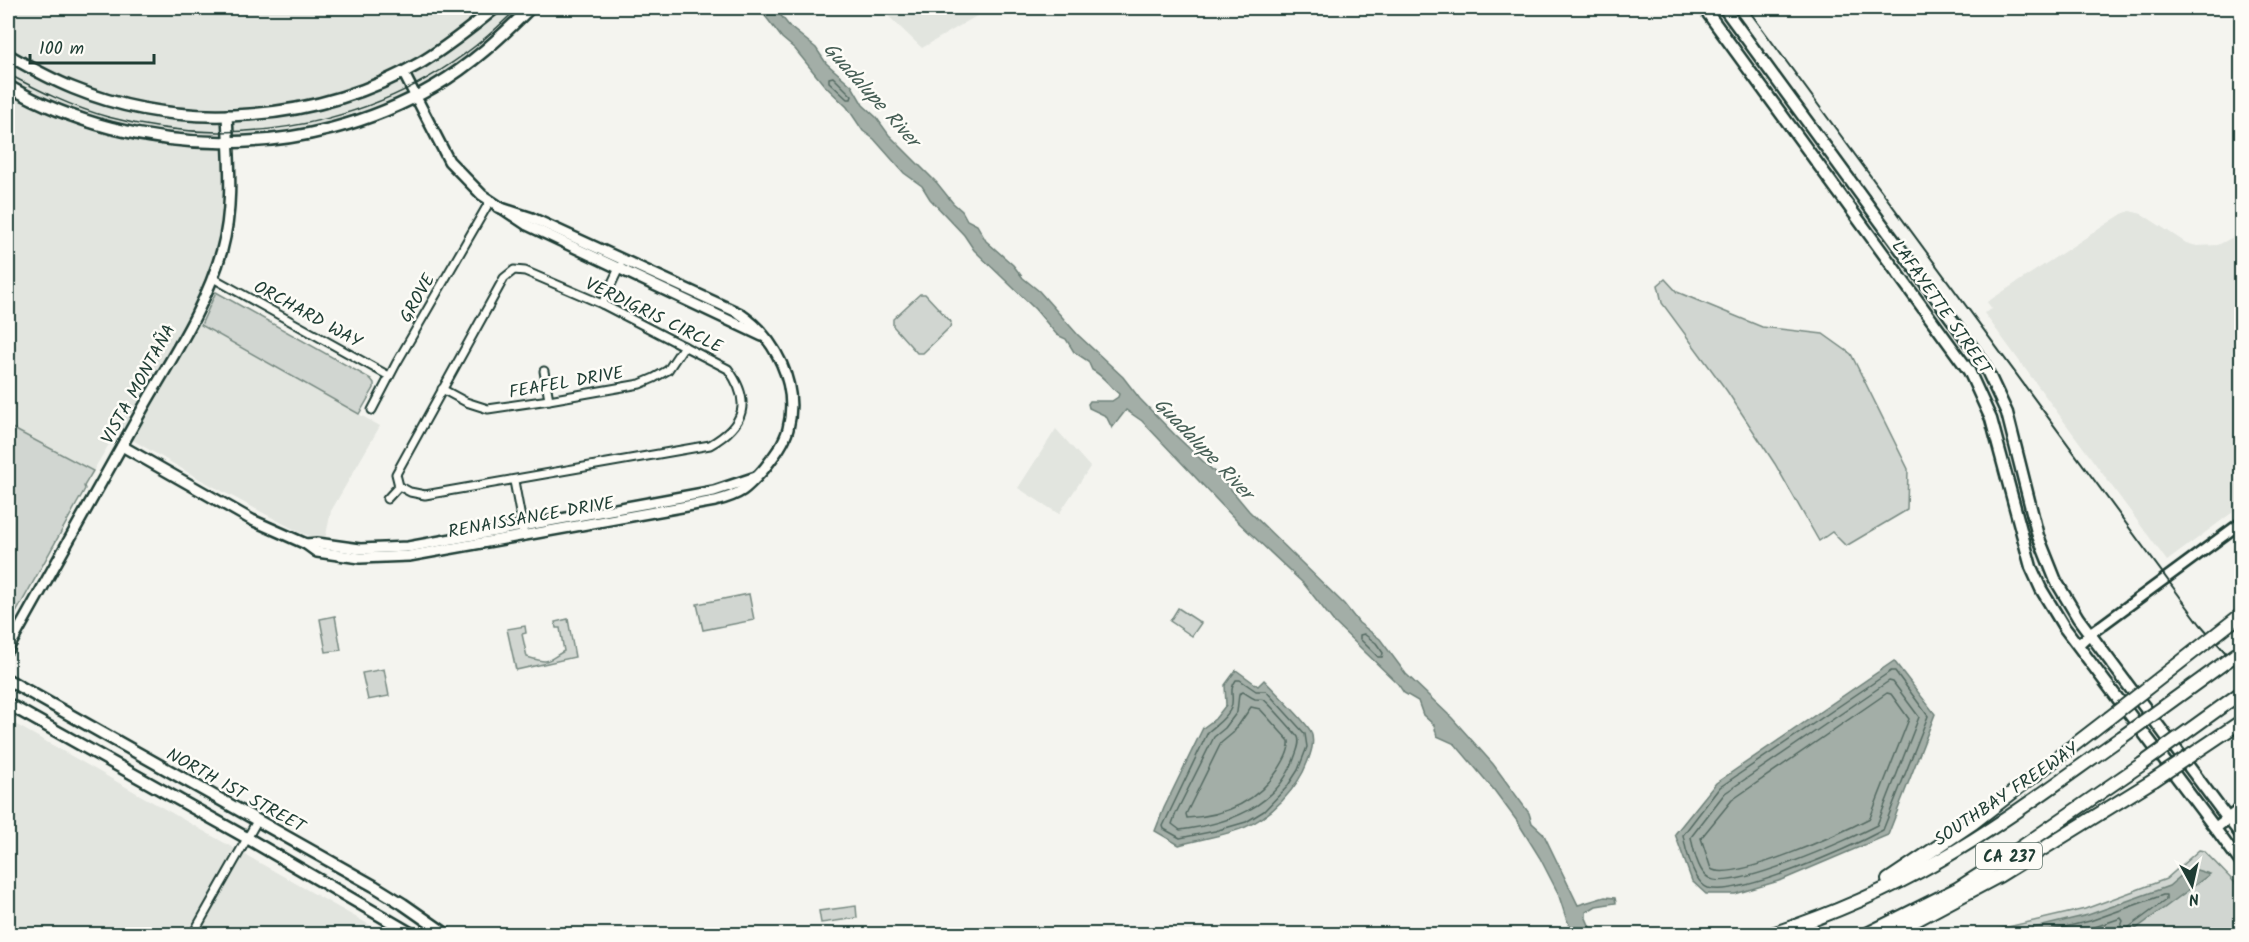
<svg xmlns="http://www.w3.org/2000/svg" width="2249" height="942" viewBox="0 0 2249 942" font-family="Kalam,sans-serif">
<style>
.built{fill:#e2e5df}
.green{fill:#d1d6d1;stroke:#788a82;stroke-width:1.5}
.water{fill:#a3aea7;stroke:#6e8179;stroke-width:1.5}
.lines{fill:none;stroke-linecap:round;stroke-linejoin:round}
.shore{stroke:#546a62;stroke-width:1.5}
.street-casing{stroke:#1f3d34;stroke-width:11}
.secondary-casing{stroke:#1f3d34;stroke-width:14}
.primary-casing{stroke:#1f3d34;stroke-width:15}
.highway-casing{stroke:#1f3d34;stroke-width:16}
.street{stroke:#fdfcf7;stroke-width:7}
.secondary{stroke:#fdfcf7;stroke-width:9}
.primary{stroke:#fdfcf7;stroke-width:10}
.highway{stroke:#fdfcf7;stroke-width:12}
.tram{stroke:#1f3d34;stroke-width:1.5}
.rail{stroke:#1f3d34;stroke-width:2}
.highway-bridge-casing{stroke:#1f3d34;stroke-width:16;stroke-linecap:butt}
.highway-bridge{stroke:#fdfcf7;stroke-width:12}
.labels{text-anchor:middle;stroke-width:5;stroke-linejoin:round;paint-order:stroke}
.shield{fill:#fdfcf7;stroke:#62766e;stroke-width:1.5}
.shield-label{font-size:16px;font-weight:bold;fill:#1f3d34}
.street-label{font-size:18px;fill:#1f3d34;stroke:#fdfcf7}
.water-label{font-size:20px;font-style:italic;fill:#475f56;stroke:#fdfcf7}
</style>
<rect width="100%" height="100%" fill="#f4f4ef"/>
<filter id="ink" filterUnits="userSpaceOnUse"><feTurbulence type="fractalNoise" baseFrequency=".0167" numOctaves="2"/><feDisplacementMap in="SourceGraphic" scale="12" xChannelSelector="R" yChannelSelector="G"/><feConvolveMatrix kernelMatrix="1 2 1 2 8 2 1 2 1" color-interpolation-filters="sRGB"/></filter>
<g filter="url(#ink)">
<g class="built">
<polygon points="8,8 528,8 462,68 354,122 228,143 224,241 193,321 380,426 331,511 325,540 301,533 203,481 117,431 93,471 8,426"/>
<polygon points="880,8 990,8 922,48"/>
<polygon points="2130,211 2142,214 2186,243 2197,246 2218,245 2241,233 2241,506 2167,561 1984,313 1992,309 1987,302 2122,214"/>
<polygon points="1056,429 1090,467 1059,514 1018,488"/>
<polygon points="8,720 334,905 386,934 8,934"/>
</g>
<g class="green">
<polygon points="1665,279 1677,292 1762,327 1823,334 1851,354 1908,469 1907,510 1846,546 1832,532 1819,541 1775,464 1727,391 1662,303 1658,285"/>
<polygon points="216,292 371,379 374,383 374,388 359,414 201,325"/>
<polygon points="920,294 925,294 951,322 950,327 923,353 917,353 893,326 893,319"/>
<polygon points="8,426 93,471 84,486 85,489 8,627"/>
<polygon points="749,594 754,620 703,630 697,604"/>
<polygon points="1178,608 1201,623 1192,636 1170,621"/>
<polygon points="335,616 341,650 326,652 320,619"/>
<path d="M568 619 575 657 516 670 507 629 525 626 526 633 522 634 527 657C550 664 545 662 564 651L560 628H556L555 622Z"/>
<polygon points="384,669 389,696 368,700 362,673"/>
<polygon points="2199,850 2204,851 2241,889 2241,934 1978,934 2085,909 2166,879"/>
<polygon points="856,906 857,918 821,923 819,911"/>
</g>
<g class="water">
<path d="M759 8H775L790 27 816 48 826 63 852 86 863 105 876 117 889 135 937 183 953 203 962 211 967 220 977 225 986 241 1013 265 1023 278 1039 291 1078 335 1123 377 1140 399 1175 435 1224 481 1249 511 1344 604 1359 623 1380 639 1406 674 1452 718 1493 764 1529 813 1532 823 1543 833 1578 905 1605 897 1615 898 1616 903 1596 906 1586 912V918L1593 934H1574L1566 918 1558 893 1540 858 1517 821 1494 790 1455 744 1437 736 1434 725 1423 715 1418 701 1404 693 1398 684 1334 622 1304 584 1235 519 1142 421 1126 410 1112 428 1106 416 1089 408 1088 404 1090 401H1112L1118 397 1119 394C1109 386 1104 376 1092 370L1088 361 1074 352 1066 339 1057 335 1035 309 974 250 964 235 930 199 922 186 904 173 874 139 863 131 847 107 824 85 795 49 782 38Z"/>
<polygon points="1894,661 1935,714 1888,835 1782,880 1735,894 1706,894 1692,881 1675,834 1716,783"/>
<path d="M1236 670 1258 686 1264 680C1273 690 1307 722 1311 732 1315 742 1311 753 1307 763 1302 777 1293 789 1282 801 1249 835 1222 833 1179 845L1155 831 1164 808 1203 728 1215 719 1226 705 1225 685Z"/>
<polygon points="2190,868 2210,874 2129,934 2010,934 2088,915 2169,886"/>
</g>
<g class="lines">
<g class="shore">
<polygon points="833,77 852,96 851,99 847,99 829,82 829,78"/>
<polygon points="1364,634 1376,643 1383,653 1382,657 1378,657 1360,639 1360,635"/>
<path d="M1891 671H1895L1928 716 1883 830C1853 846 1739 898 1708 888 1694 883 1685 848 1683 835L1720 787Z"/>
<path d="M1236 680H1240L1256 691H1266L1305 734 1307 747 1298 770 1287 787 1264 811 1246 822 1215 831 1180 838 1164 829 1163 826 1208 732C1216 725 1227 718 1231 708 1235 697 1228 691 1236 680Z"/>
<path d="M1889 681 1893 682 1919 717 1877 825C1852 838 1731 893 1709 878 1698 872 1693 848 1691 837L1725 793Z"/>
<path d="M1243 692C1247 694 1250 697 1255 699 1257 699 1262 699 1264 700 1267 701 1296 734 1298 737 1301 744 1296 752 1294 759 1276 808 1227 824 1180 830L1172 824 1176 813 1214 737 1225 728 1237 712 1239 694Z"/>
<path d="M1887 693 1891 694 1909 719 1870 818C1845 831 1733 883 1711 869L1701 838 1732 800Z"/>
<path d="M1251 707 1260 709 1289 741C1290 751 1283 762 1278 770 1257 802 1224 816 1187 818L1186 814 1221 743 1233 733Z"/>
<polyline points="2036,934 2090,921 2163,895 2166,895 2166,900 2128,928 2126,934"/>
<polyline points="2067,934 2092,928 2121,918 2123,921 2118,934"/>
</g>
<g class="street-casing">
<g id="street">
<path d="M514 270 525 271 602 304 728 369C752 402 745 425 710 445L425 495 410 492 399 486 396 474 504 278Z"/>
<polyline points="213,278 389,376"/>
<polyline points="602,304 620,266"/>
<polyline points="544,371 549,400"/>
<polyline points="442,389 466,402 488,409 549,400 640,384 654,378 668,370 684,346"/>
<polyline points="372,410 396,364 490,201"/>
<polyline points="514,481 523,529"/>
<polyline points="387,499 399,486"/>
<polyline points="193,934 257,821"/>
</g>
</g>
<g class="secondary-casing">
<g id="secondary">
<polyline points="403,72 449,161 482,195 527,225 762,336"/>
<path d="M122 446 252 520 306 544 317 552 360 558 409 556 715 501C742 494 746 489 764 469 773 457 784 444 788 429 799 384 776 338 739 313L532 218 498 207"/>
<polyline points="306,544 317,543 360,549 408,547 714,491 756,477"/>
<polyline points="2078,645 2090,634 2242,522"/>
<path d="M8 649C53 569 98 488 143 408 172 357 206 307 222 250 234 206 229 160 227 115"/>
<polyline points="2228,819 2242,837"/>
<polyline points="2215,828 2242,865"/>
</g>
</g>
<g class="primary-casing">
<g id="primary">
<polyline points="1704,8 1969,371 1991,419 2031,567 2041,589 2064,627 2215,828 2242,808"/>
<polyline points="1724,8 1983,362 2007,413 2038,536 2056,581 2078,618 2228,819"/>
<path d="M8 55C29 67 50 79 73 88 183 133 320 122 422 62 448 46 472 27 495 8"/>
<path d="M8 86C137 160 306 162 435 86 471 65 501 37 530 8"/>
<polyline points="8,680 374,886 403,904 446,934"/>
<polyline points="8,704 247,838 412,934"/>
</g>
</g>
<g class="highway-casing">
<g id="highway">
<polyline points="1888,880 1973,823 2109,718"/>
<path d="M1772 934C1830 915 1886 891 1940 860 2003 824 2062 779 2122 737"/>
<polyline points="1867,934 1957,889 2010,855 2142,764"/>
<polyline points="1883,934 1892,933 1999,876 2154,780"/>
</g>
</g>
<use href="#street" class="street"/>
<use href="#secondary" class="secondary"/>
<use href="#primary" class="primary"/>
<use href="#highway" class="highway"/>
<path class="tram" d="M8 74C40 91 72 107 108 117 252 156 413 118 517 8"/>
<polyline class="rail" points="1747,8 2200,624 2242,671"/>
<g class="highway-bridge-casing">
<g id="highway-bridge">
<polyline points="2109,718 2242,614"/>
<polyline points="2122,737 2242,650"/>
<polyline points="2142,764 2242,692"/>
<polyline points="2154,780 2242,721"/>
</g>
</g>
<use href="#highway-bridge" class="highway-bridge"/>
</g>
</g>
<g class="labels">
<rect class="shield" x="1976" y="843" width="66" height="26" rx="4.5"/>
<g class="shield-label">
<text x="2009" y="862">CA 237</text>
</g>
<g class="street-label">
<text transform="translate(417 298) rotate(-60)" y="6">GROVE</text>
<text transform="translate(1942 307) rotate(55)" y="6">LAFAYETTE STREET</text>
<text transform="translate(308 314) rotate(29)" y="6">ORCHARD WAY</text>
<text transform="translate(654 315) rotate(26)" y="6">VERDIGRIS CIRCLE</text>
<text transform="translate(566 382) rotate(-10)" y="6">FEAFEL DRIVE</text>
<text transform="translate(138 384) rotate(-61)" y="6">VISTA MONTAÑA</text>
<text transform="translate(531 517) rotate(-10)" y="6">RENAISSANCE DRIVE</text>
<text transform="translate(236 790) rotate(29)" y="6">NORTH 1ST STREET</text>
<text transform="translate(2006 794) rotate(-34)" y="6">SOUTHBAY FREEWAY</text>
</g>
<g class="water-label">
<text transform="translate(872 94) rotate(48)" y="7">Guadalupe River</text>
<text transform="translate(1204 448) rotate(46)" y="7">Guadalupe River</text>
</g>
</g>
<rect width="2249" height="942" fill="none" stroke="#fdfcf7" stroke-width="30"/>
<rect x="15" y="15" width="2219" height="912" fill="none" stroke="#1f3d34" stroke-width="2" filter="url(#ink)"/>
<g transform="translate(2192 885) rotate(172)" stroke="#fdfcf7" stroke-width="4.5" paint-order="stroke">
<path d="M0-4.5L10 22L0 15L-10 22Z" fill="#1f3d34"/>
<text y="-9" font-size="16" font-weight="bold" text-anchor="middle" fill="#1f3d34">N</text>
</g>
<path d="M30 54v9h124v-9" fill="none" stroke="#1f3d34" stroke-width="3"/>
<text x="39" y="54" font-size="18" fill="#1f3d34" stroke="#fdfcf7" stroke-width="4.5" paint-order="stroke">100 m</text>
</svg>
